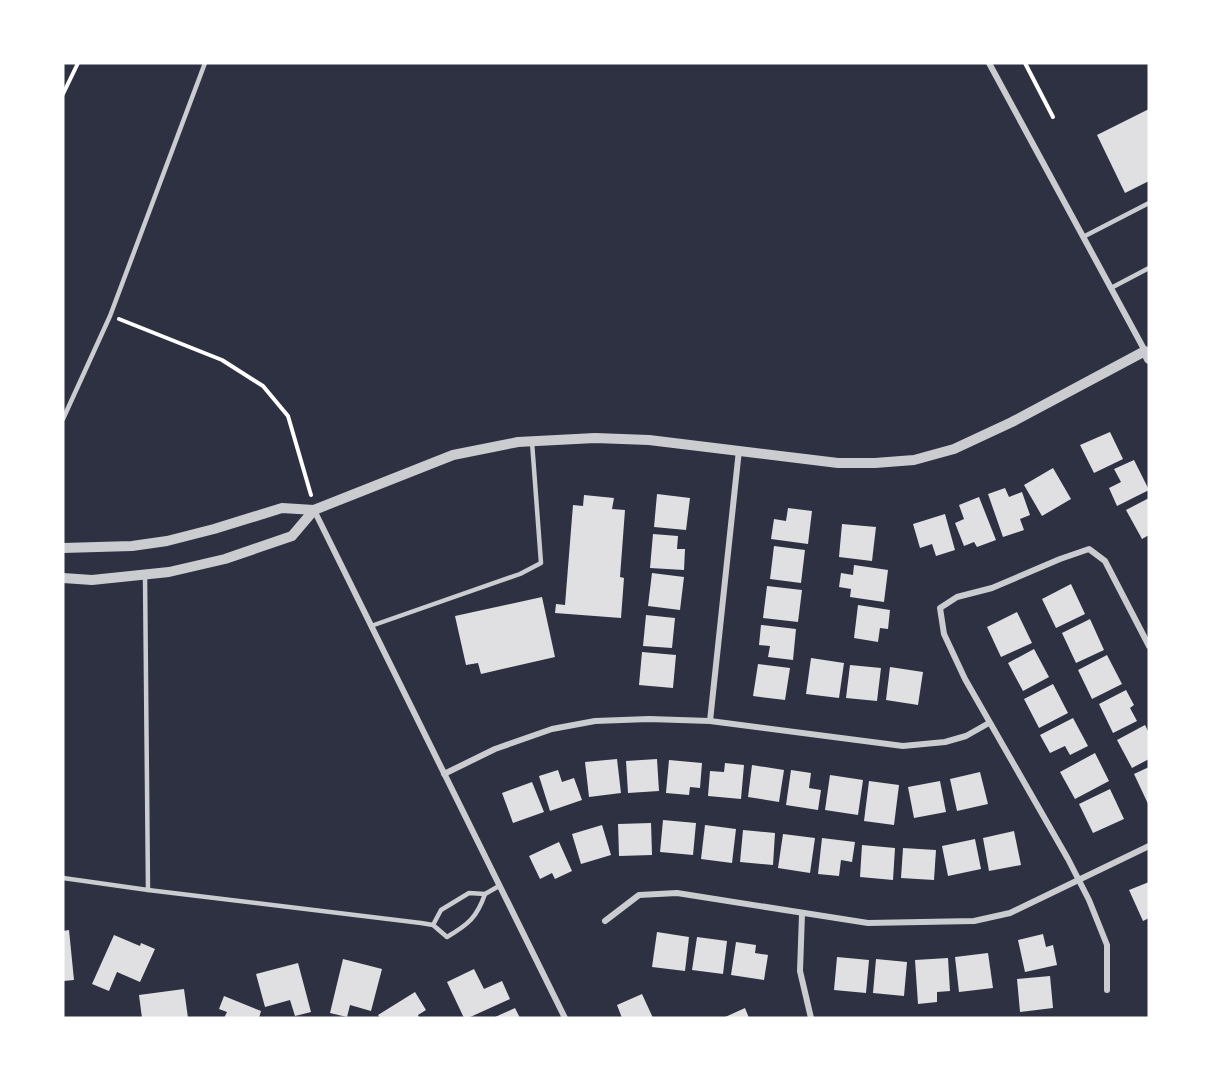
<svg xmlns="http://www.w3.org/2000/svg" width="1212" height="1081" viewBox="0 0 1212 1081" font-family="Rubik,sans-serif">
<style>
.building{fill:#e0e0e3}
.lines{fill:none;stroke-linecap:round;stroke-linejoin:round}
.path{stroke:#fff;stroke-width:4}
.service{stroke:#caccd0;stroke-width:4.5}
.minor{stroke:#caccd0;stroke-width:6}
.tertiary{stroke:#caccd0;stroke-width:10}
</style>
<rect width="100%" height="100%" fill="#2d3142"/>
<g class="building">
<polygon points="1149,109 1149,181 1125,193 1097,135"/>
<polygon points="1110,432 1123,459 1094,473 1080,445"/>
<polygon points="1134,460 1149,490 1117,506 1109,488 1121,482 1114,469"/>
<polygon points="1053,468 1071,499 1042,516 1024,485"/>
<polygon points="1005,488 1009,497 1022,492 1030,515 1020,519 1024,530 1003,537 988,494"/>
<polygon points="657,494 690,498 686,530 654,527"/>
<polygon points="584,495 614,498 612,509 625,510 620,577 624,578 621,618 555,613 556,604 565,605 573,505 583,506"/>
<polygon points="979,497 996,540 977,547 974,542 964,546 955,523 964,519 959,505"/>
<polygon points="1149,498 1149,535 1142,539 1126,510"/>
<polygon points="788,508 812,511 808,544 771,539 774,519 786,521"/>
<polygon points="945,514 955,550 936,556 932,544 920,548 913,524"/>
<polygon points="842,524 876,527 872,561 839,557"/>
<polygon points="653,534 678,536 677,549 685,549 684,570 650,568"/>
<polygon points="774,546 805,550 801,583 770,579"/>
<polygon points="854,565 888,570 884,602 850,597 851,589 839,587 841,573 853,575"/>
<polygon points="652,573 684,577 680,610 648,606"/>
<polygon points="1071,584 1085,614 1056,628 1042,599"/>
<polygon points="767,586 802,590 798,622 763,618"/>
<polygon points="542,597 555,657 481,674 478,663 466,665 455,616"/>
<polygon points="858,605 890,610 888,629 880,628 878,642 854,638"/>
<polygon points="1017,612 1032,643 1001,657 987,627"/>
<polygon points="646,615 675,618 672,648 643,646"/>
<polygon points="1090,619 1104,650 1076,663 1062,633"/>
<polygon points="761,625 796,629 793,660 768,657 770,646 759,645"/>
<polygon points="1034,649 1049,677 1023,691 1008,663"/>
<polygon points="642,652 676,655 673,688 639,685"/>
<polygon points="1107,655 1122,684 1092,699 1078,670"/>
<polygon points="811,658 844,663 839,698 806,694"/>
<polygon points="758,664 790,668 785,700 753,696"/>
<polygon points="850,665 881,668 877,701 846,698"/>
<polygon points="890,667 923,672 918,705 886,700"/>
<polygon points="1053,684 1068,713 1039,728 1024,699"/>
<polygon points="1126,690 1134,705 1130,708 1137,721 1113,733 1099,704"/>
<polygon points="1073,718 1088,746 1070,755 1065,746 1050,753 1040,735"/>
<polygon points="1145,725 1149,733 1149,759 1132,768 1117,740"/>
<polygon points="1095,753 1109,781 1075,799 1060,772"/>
<polygon points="617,759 621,793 589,797 585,762"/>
<polygon points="657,759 659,791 628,793 626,761"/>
<polygon points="669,760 702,763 700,788 690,787 689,795 666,793"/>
<polygon points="725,763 744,765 741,799 708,796 710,771 724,772"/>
<polygon points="752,765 784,770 779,802 748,797"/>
<polygon points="1149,767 1149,806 1134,774"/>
<polygon points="558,770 562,782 574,778 582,800 550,811 539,776"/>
<polygon points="791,770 811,773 809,788 821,790 818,810 786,805"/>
<polygon points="980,772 988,804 957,811 950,779"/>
<polygon points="830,775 863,780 858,815 825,810"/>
<polygon points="869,781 899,785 894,825 864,821"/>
<polygon points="940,781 946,812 914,818 908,787"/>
<polygon points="532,782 544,812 513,823 502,793"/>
<polygon points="1110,789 1124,819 1093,833 1079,804"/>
<polygon points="663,820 696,823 693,855 660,852"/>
<polygon points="651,823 652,855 619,856 618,824"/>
<polygon points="602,825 611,855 581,864 572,834"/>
<polygon points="705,825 736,829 732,863 701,859"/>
<polygon points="743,830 775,833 773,865 740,862"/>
<polygon points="1014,831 1021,865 989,871 983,838"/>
<polygon points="783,834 815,838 810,873 778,868"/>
<polygon points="822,838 855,842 852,862 841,860 839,876 818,874"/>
<polygon points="975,839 981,869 948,876 942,846"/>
<polygon points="559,842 572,871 555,879 552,873 540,879 529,856"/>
<polygon points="862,845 895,848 893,880 860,877"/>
<polygon points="903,848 936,850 934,880 901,878"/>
<polygon points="1149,882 1149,918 1143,921 1129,890"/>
<polygon points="69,930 74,980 63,981 63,931"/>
<polygon points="657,932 689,937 685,971 652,967"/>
<polygon points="1043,934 1046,947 1053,945 1057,965 1025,972 1018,940"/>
<polygon points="114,935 140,946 141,943 155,949 140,982 117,972 109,991 92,984"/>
<polygon points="697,937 727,941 723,974 692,970"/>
<polygon points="736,942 756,945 755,953 768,955 764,980 731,975"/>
<polygon points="988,953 993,988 959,992 955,957"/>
<polygon points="837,957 869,960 866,993 834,990"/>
<polygon points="948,958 950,991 937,992 937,1002 918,1004 915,960"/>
<polygon points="343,959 382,969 371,1011 350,1005 347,1017 330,1013"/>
<polygon points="876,959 907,962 904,996 873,993"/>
<polygon points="298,963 311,1012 295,1016 290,1000 265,1007 256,974"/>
<polygon points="474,969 484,989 502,981 510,999 468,1018 464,1018 447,982"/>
<polygon points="1050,976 1053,1008 1020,1012 1017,979"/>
<polygon points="184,989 188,1018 142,1018 139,995"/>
<polygon points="415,992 426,1010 418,1015 419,1018 380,1018 378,1015"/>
<polygon points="642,994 653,1018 622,1018 617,1005"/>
<polygon points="224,996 261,1011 259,1018 224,1018 227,1012 219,1009"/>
<polygon points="515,1008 520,1018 493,1018"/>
<polygon points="745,1008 749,1018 723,1018"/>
</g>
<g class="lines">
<g class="path">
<polyline points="1025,63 1053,117"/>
<polyline points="63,94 78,63"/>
<polyline points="119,319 222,360 263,386 288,416 311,495"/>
</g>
<g class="service">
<polyline points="1083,237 1149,203"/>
<polyline points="1111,288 1149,268"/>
<polyline points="63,419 110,316 205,63"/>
<polyline points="371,626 520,574 541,563 532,442"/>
<polyline points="63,878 148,890 145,574"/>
<path d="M148 890 421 923 433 925 447 937C469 924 477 917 485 894"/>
<polyline points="433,925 441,910 469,893 485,894 499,886"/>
</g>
<g class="minor">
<polyline points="989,63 1145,351"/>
<polyline points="314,510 565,1018"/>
<polyline points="710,721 739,450"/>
<polyline points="444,774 495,749 552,729 595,721 649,719 710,721 903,746 945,742 966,736 989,723"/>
<polyline points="802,914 800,971 811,1018"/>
<polyline points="605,921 639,895 677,893 868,923 974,921 1010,913 1149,846"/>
<polyline points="1107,990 1107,945 1089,900 1068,859 965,679 944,634 940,608 957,597 992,588 1060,559 1089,549 1105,561 1149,646"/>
</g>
<g class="tertiary">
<polyline points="63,548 132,546 167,541 214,529 282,508 314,510 453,455 518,442 595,438 649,440 838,463 875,463 914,460 954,449 1012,422 1145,351 1149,359"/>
<polyline points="63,578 92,580 169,572 225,559 292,536 314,510"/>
</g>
</g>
<rect width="1212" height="1081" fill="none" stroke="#ffffff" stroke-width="129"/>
</svg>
